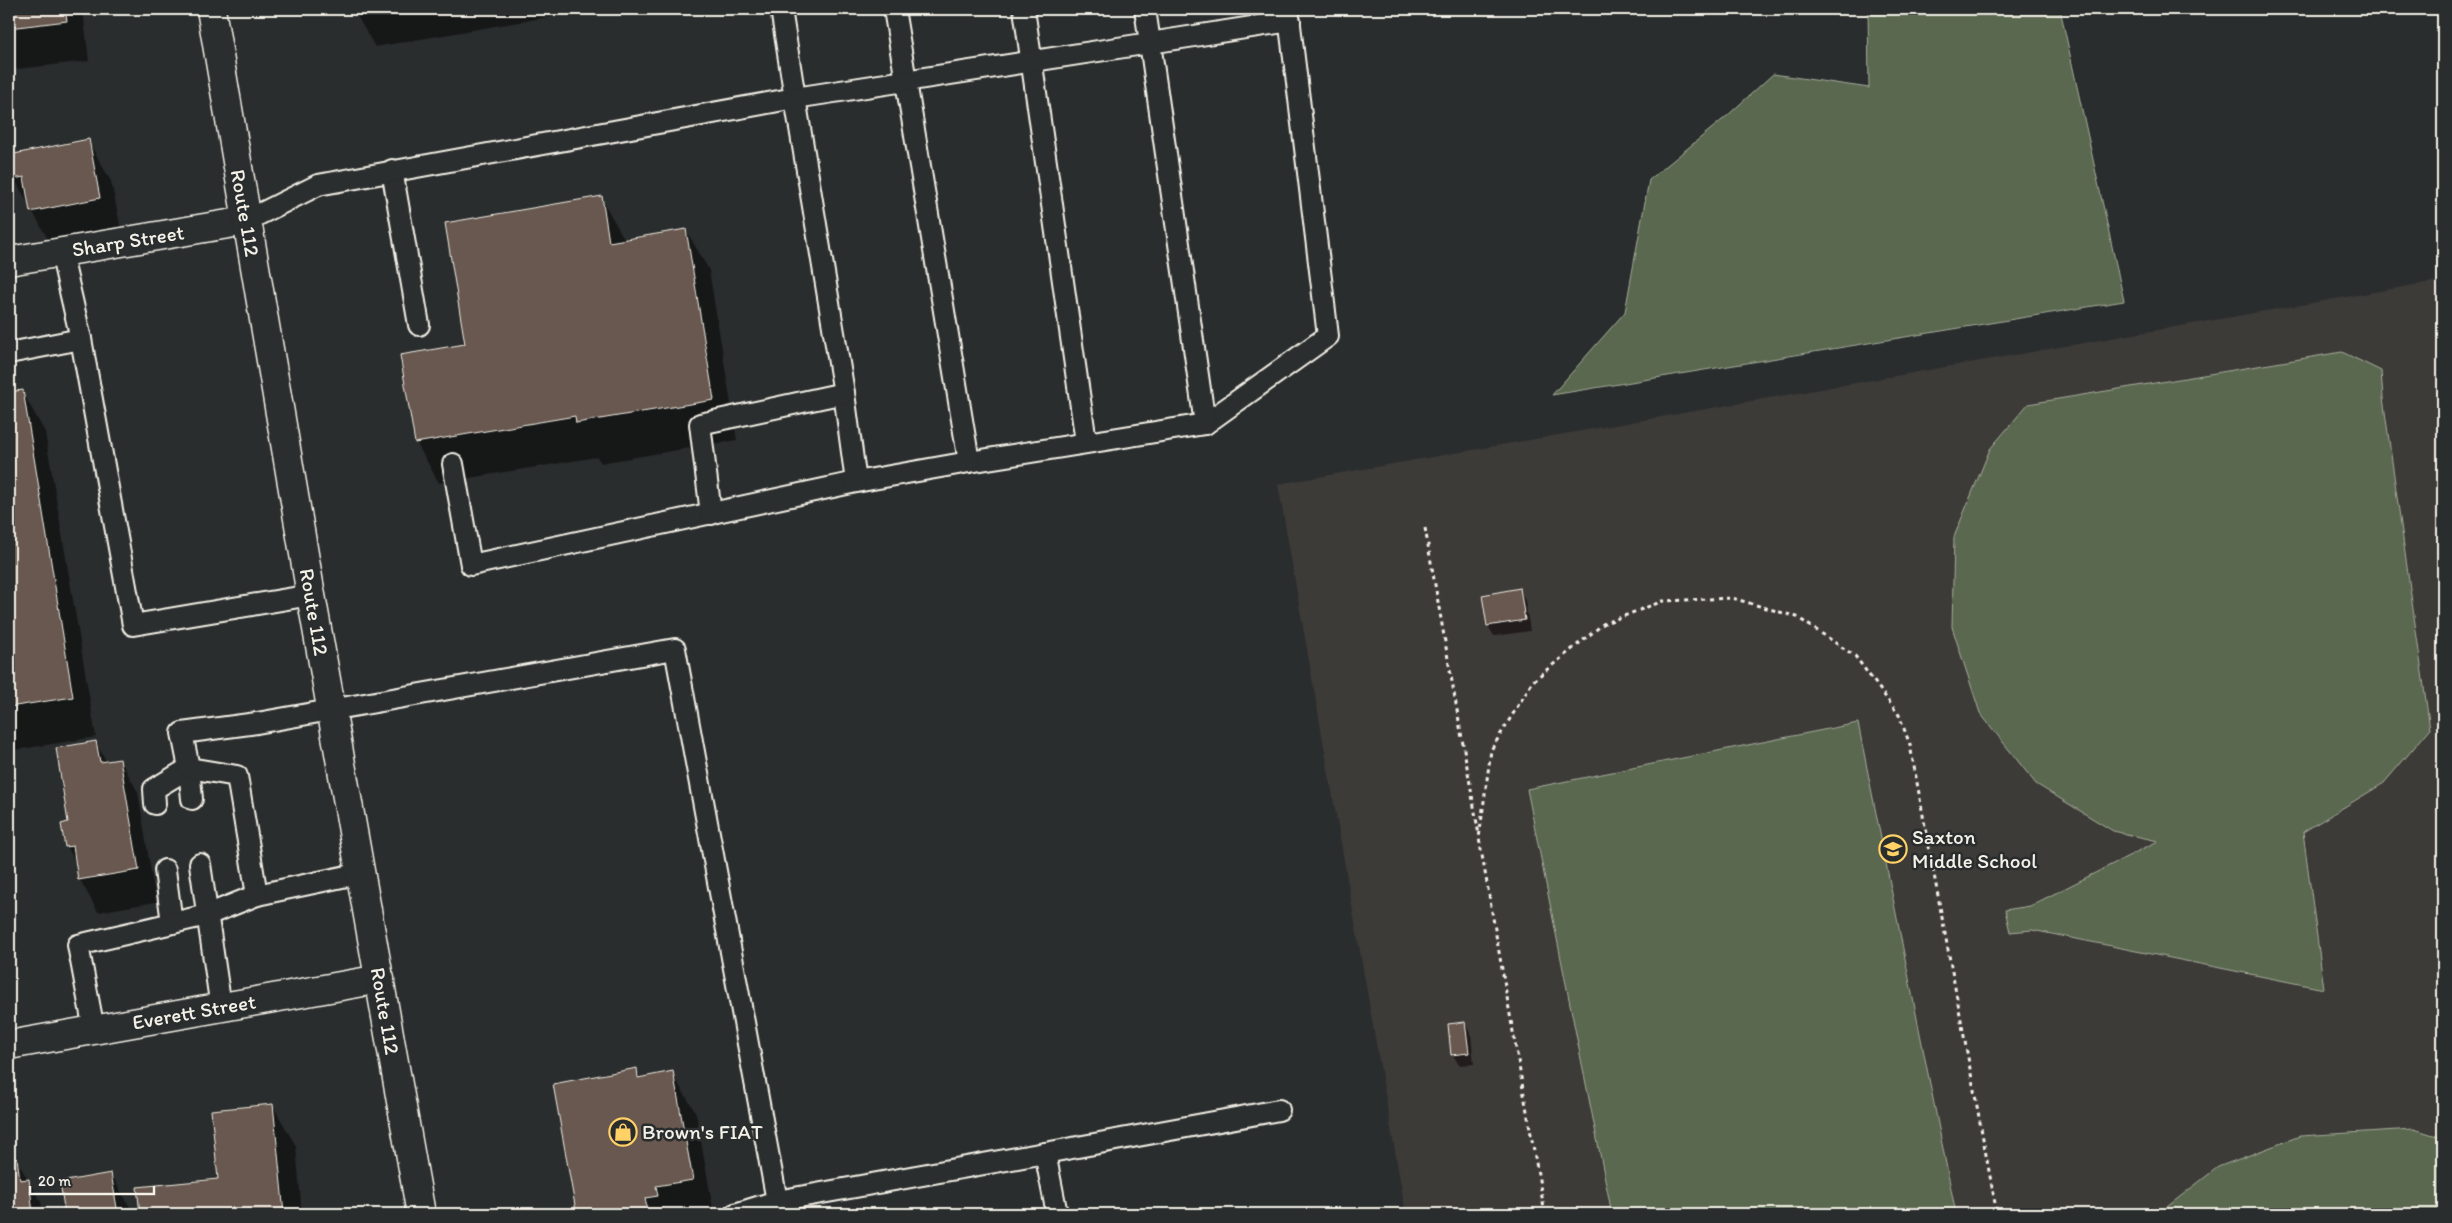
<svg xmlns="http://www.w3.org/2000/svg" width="2452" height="1223" viewBox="0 0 2452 1223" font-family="Itim,sans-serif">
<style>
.built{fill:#3d3a38}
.green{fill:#5a6850;stroke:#a7ac9c}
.shadow{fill:#0007}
.building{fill:#68594f;stroke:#f4f1e8}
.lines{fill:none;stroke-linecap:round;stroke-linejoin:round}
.lane-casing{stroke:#f4f1e8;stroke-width:24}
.street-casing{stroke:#f4f1e8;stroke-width:31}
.primary-casing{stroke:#f4f1e8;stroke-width:31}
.path{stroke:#f4f1e8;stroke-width:3;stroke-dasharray:4 4;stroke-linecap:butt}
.lane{stroke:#2a2d2e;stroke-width:20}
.street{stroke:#2a2d2e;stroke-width:28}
.primary{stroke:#2a2d2e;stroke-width:28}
.labels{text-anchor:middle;stroke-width:5;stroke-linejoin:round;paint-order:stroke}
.street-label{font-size:21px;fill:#f4f1e8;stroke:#2a2d2e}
.poi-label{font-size:21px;fill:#f4f1e8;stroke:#2a2d2e;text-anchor:start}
</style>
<rect width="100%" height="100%" fill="#2a2d2e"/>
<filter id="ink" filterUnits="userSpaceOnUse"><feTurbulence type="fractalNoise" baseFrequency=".02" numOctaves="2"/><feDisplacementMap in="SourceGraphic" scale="10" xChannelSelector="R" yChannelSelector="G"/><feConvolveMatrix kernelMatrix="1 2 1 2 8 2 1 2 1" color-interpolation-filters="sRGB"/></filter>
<g filter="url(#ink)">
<polygon class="built" points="2443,280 2443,1214 1406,1214 1278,484"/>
<g class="green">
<polygon points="1868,9 2060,9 2124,301 1552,395 1625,312 1649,180 1727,116 1773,74 1869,88"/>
<polygon points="2342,352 2381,371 2383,398 2430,729 2384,783 2303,832 2324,989 2032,930 2010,932 2005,910 2030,906 2158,841 2113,831 2036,784 1980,713 1952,627 1954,537 1990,449 2028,404"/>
<polygon points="1858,723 1956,1214 1612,1214 1527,789"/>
<polygon points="2414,1129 2443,1138 2443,1214 2158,1214 2218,1167 2300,1136"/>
</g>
<g class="shadow">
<polygon points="9,9 83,9 89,61 9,70"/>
<polygon points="353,9 594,9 375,47"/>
<polygon points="88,141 111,181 123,238 55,252 14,178"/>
<polygon points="601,198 625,240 686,230 709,270 737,440 601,463 597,457 439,483 416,442 466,345"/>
<polygon points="22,391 45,432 96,737 9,751 9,393"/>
<polygon points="1519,589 1525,600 1530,631 1494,636 1488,626"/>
<polygon points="95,742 107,762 120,760 138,792 156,902 98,912 80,880 77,865 67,847 63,825 70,823"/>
<polygon points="1465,1023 1471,1034 1474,1064 1459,1065 1453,1055"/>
<polygon points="636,1070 641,1079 672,1073 696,1113 714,1214 579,1214 577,1211 554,1085"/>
<polygon points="273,1106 296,1146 302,1214 141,1214 139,1188 220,1180"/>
<polygon points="16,1159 41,1202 43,1214 9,1214 9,1160"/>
<polygon points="111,1174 134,1214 67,1214 61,1183"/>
<polygon points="834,1212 836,1214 820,1214"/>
</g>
<g class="building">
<polygon points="9,9 65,9 67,21 9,28"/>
<polygon points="89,139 100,198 30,212 24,177 13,179 9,155"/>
<polygon points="602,196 609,242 686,229 714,400 576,423 575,416 415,443 400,355 465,344 445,223"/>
<polygon points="23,390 73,697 9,707 9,392"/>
<polygon points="1520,588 1525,620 1487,626 1482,595"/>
<polygon points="96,741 100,762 120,759 139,870 78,880 73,846 65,847 61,824 68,822 56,748"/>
<polygon points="1465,1022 1469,1053 1451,1055 1448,1024"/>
<polygon points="637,1068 638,1078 673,1071 693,1180 656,1186 658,1196 645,1198 648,1214 588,1214 587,1209 576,1211 553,1084"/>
<polygon points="273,1104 284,1214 140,1214 137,1187 218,1179 211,1110"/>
<polygon points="17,1158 20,1180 29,1179 33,1214 9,1214 9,1159"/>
<polygon points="111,1173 118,1214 65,1214 60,1182"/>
</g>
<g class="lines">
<g class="lane-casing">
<g id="lane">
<polyline points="1024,9 1086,442"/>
<polyline points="392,170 419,325"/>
<polyline points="246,221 318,185 795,98 781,9"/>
<polyline points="81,339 133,625 311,595"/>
<polyline points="9,353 81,339 61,252"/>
<polyline points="1205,424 1328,336 1288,9"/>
<polyline points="969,462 1205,424 1150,43 1290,21"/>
<polyline points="453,464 471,565 856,482 969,462 894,9"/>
<polyline points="856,482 844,393 795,98 1150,43 1145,9"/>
<polyline points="711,514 700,424 844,393"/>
<polyline points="155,804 154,789 189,768 192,799"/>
<polyline points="200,864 221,1008"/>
<polyline points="165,870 172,923"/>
<polyline points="257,895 361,873"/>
<polyline points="94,1030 78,945 207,915 257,895 237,776 189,768 182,733 257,723 675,649 777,1201"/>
<polyline points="1045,1153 1279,1110"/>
<polyline points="735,1214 777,1201 1045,1153 1057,1214"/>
</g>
</g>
<g class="street-casing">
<g id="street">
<polyline points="9,261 246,221"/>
<polyline points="9,1045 380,979"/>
</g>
</g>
<g class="primary-casing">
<polyline id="primary" points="211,9 311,595 421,1214"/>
</g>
<g class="path">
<polyline points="1425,528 1479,835"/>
<polyline points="1545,1214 1479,838 1491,750 1533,681 1603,624 1663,601 1732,598 1797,617 1855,656 1899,715 1910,745 1997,1214"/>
</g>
<use href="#lane" class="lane"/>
<use href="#street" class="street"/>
<use href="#primary" class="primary"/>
</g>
</g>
<defs>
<g id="school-ring" transform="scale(1.4375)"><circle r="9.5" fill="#2a2d2e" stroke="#ffd166" stroke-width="1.5"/><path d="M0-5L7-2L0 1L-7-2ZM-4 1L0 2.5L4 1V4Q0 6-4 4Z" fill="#ffd166"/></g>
<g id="shop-ring" transform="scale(1.4375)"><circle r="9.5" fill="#2a2d2e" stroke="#ffd166" stroke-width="1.5"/><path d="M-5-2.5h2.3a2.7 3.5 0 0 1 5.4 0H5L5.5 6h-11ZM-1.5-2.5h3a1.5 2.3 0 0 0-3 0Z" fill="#ffd166"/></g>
</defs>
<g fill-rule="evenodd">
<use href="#school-ring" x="1893" y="849"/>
<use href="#shop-ring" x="623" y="1132"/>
</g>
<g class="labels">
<g class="street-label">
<text transform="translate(245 213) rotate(80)" y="7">Route 112</text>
<text transform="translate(128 241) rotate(-9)" y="7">Sharp Street</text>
<text transform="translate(314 612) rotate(80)" y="7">Route 112</text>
<text transform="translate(385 1011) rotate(80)" y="7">Route 112</text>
<text transform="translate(194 1012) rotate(-10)" y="7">Everett Street</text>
</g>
<g class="poi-label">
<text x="1912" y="844">Saxton<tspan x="1912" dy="24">Middle School</tspan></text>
<text x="642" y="1139">Brown's FIAT</text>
</g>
</g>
<rect width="2452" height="1223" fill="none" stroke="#2a2d2e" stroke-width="30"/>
<rect x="15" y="15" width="2422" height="1193" fill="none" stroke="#f4f1e8" stroke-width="2" filter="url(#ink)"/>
<path d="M30 1186v8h124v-8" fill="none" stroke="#f4f1e8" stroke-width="2.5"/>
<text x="38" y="1186" font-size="15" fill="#f4f1e8" stroke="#2a2d2e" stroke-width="4" paint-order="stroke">20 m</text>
</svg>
